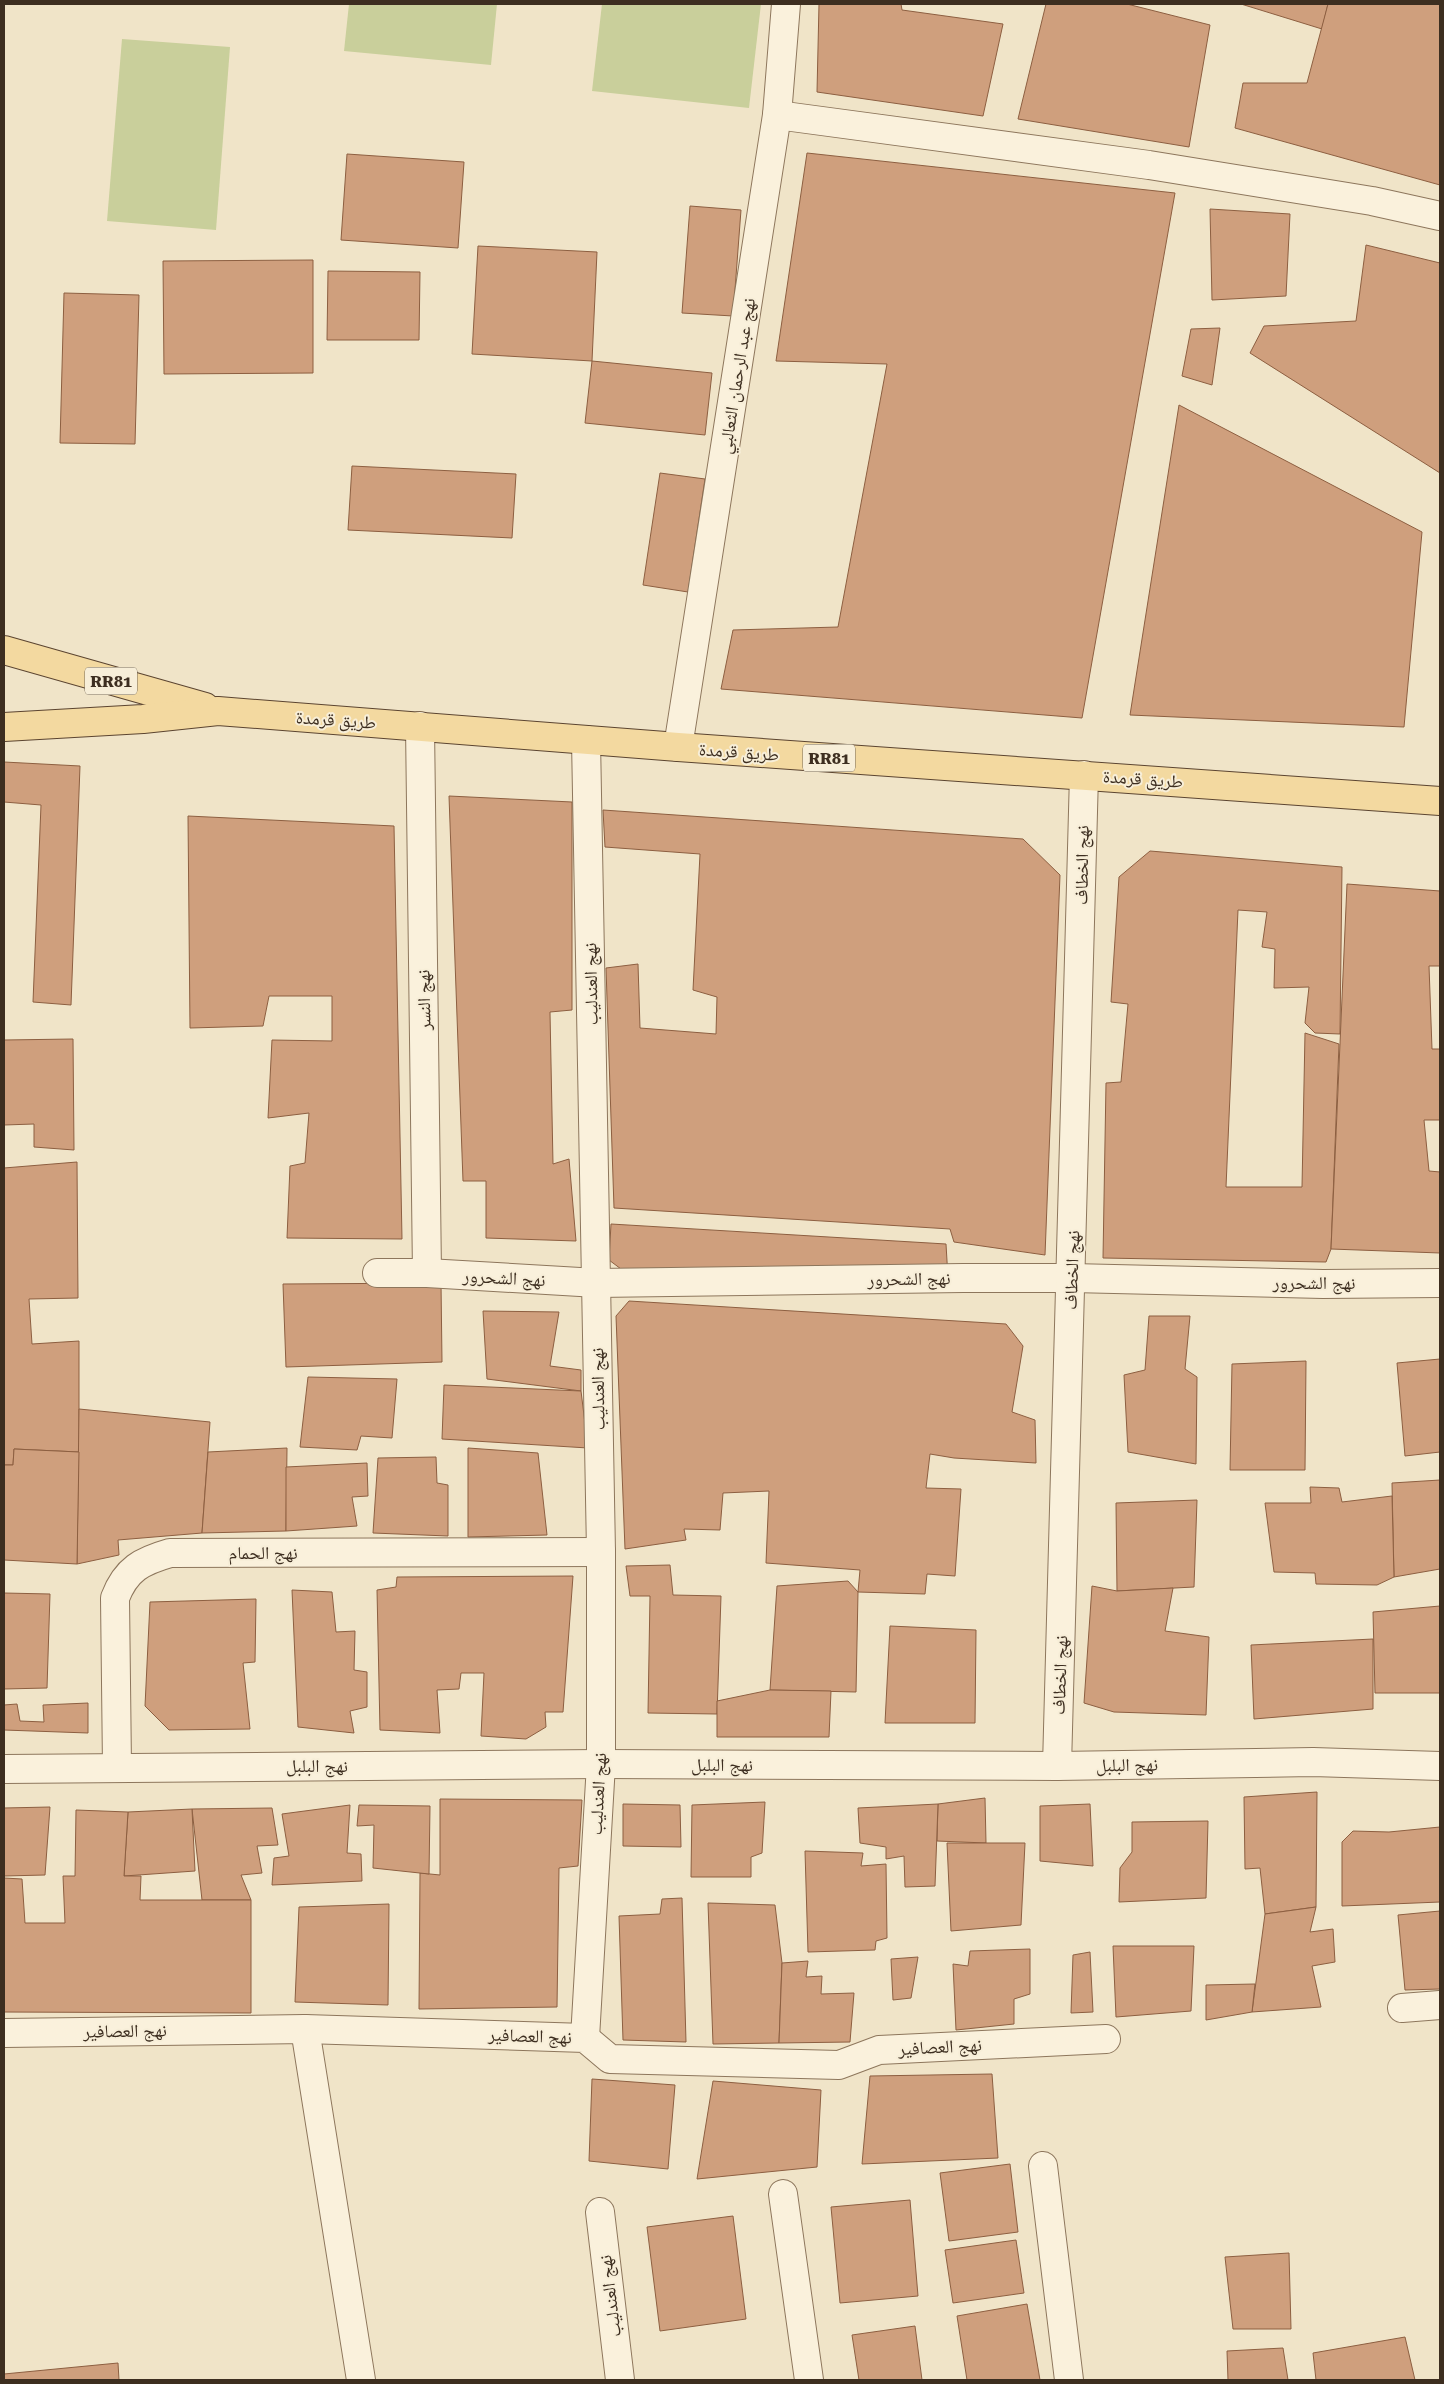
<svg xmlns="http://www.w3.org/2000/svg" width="1444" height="2384" viewBox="0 0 1444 2384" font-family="'Roboto Serif','Noto Naskh Arabic',serif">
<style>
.green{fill:#c9cf9b}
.building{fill:#cf9f7d;stroke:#8d5f41}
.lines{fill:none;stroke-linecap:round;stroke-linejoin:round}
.minor-casing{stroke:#8d765c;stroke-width:30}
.major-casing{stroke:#5b4430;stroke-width:30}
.minor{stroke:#faf1dc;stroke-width:28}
.major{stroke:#f3d9a0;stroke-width:28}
.labels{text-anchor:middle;stroke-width:4;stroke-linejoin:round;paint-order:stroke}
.shield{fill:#f7eed8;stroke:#756857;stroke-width:1}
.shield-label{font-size:16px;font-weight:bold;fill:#3d2e20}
.street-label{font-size:18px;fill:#3d2e20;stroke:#f7eed8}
</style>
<rect width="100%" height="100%" fill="#f0e4c8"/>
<g class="green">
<polygon points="349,4 497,4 491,65 344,51"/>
<polygon points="602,4 761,4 749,108 592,91"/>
<polygon points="122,39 230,47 216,230 107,221"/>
</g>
<g class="building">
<polygon points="819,4 901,4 902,10 1003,24 983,116 817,92"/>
<polygon points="1046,4 1127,4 1210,25 1189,147 1018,119"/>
<polygon points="1241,4 1328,4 1322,29"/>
<polygon points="1328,4 1440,4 1440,185 1235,128 1243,83 1307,83"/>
<polygon points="807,153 1175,193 1082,718 721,689 733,630 838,627 887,364 776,361"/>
<polygon points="347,154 464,162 458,248 341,240"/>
<polygon points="690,206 741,210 733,316 682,313"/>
<polygon points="1210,209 1290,214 1286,296 1212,300"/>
<polygon points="1366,245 1440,263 1440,473 1250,353 1264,326 1356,321"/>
<polygon points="478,246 597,252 592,361 472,354"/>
<polygon points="313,260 313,373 164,374 163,261"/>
<polygon points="328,271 420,272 419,340 327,340"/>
<polygon points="64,293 139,295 135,444 60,443"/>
<polygon points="1220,328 1212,385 1182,376 1191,329"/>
<polygon points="592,361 712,373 705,435 585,423"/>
<polygon points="1179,405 1422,532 1404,727 1130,715"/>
<polygon points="352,466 516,474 512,538 348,530"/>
<polygon points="660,473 705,479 688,592 643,585"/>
<polygon points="4,762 80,766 71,1005 33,1002 41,805 4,802"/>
<polygon points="449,796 572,802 572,1010 550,1012 553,1164 569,1159 576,1241 486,1238 486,1181 463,1181"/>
<polygon points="603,810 1023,839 1060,875 1045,1255 954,1242 950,1229 614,1208 606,968 638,964 640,1028 716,1034 717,997 693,990 700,854 605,847"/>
<polygon points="188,816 394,826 402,1239 287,1238 290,1166 305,1163 309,1113 268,1118 272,1040 332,1041 332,996 269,996 263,1026 190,1028"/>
<polygon points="1150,851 1342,867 1340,1034 1315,1033 1305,1023 1309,987 1274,988 1275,949 1262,947 1267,912 1238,910 1226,1187 1302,1187 1305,1033 1339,1044 1331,1249 1326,1262 1103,1258 1106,1083 1121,1082 1128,1004 1111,1002 1119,877"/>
<polygon points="1347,884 1440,891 1440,966 1429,966 1432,1049 1440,1049 1440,1120 1424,1120 1429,1171 1440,1172 1440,1253 1331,1249"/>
<polygon points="73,1039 74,1150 34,1147 34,1124 4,1125 4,1040"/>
<polygon points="77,1162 78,1298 29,1299 32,1344 79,1341 79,1452 14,1449 13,1465 4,1465 4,1168"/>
<polygon points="611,1224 946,1244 948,1278 621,1269 609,1260"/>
<polygon points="441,1283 442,1362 286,1367 283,1284"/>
<polygon points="629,1301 1006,1324 1023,1346 1012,1412 1035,1420 1036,1463 954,1458 930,1454 926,1488 961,1489 955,1576 927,1574 925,1594 858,1592 860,1570 766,1563 769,1491 723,1493 720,1530 684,1529 686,1540 625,1549 616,1316"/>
<polygon points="483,1311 559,1312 550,1366 581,1370 581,1391 487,1379"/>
<polygon points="1149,1316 1190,1316 1185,1369 1197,1377 1196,1464 1128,1452 1124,1375 1145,1370"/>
<polygon points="1440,1359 1440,1452 1405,1456 1397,1363"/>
<polygon points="1306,1361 1305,1470 1230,1470 1232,1364"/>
<polygon points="308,1377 397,1379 392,1438 361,1436 357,1450 300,1447"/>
<polygon points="444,1385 581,1391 588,1448 442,1439"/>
<polygon points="79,1409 210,1422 202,1533 118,1540 119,1555 77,1564"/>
<polygon points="287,1448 286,1531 202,1533 208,1452"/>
<polygon points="468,1448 538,1453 547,1535 468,1537"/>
<polygon points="14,1449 79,1452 77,1564 4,1560 4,1465 13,1465"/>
<polygon points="436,1457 437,1483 448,1485 448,1536 373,1533 378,1458"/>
<polygon points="367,1463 368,1496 352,1497 357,1526 286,1531 286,1467"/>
<polygon points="1440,1480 1440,1569 1394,1577 1392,1483"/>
<polygon points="1310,1487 1339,1488 1342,1502 1392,1496 1394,1577 1377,1585 1316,1584 1315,1573 1274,1572 1265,1503 1311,1503"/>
<polygon points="1197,1500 1194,1587 1117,1591 1116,1503"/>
<polygon points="670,1565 673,1595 721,1596 717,1714 648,1713 650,1596 630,1596 626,1566"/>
<polygon points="573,1576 563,1712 545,1712 546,1727 526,1739 481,1736 484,1673 461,1673 459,1689 437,1690 440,1733 380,1730 377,1590 396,1587 397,1577"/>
<polygon points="848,1581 858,1592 856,1692 770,1690 777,1586"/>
<polygon points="1092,1586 1117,1591 1173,1588 1165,1631 1209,1637 1206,1715 1114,1712 1084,1703"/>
<polygon points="292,1590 332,1592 336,1632 355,1631 354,1670 367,1672 367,1707 350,1711 354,1733 298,1727"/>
<polygon points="4,1593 50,1594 47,1688 4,1689"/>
<polygon points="256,1599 255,1662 243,1663 250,1729 169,1730 145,1706 150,1602"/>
<polygon points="1440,1606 1440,1693 1375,1693 1373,1612"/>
<polygon points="890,1626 976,1630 975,1723 885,1723"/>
<polygon points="1373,1639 1373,1709 1254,1719 1251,1645"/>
<polygon points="770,1690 831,1691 829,1737 717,1737 717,1701"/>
<polygon points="88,1703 88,1733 4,1730 4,1705 17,1704 20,1721 44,1722 43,1705"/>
<polygon points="1317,1792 1316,1907 1265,1914 1260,1868 1245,1869 1244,1797"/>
<polygon points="985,1798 986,1843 937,1841 938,1804"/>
<polygon points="440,1799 582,1800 578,1866 559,1868 557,2007 419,2009 420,1873 440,1875"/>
<polygon points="765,1802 762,1853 751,1857 751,1877 691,1877 692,1805"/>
<polygon points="623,1804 680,1805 681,1847 623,1846"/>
<polygon points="938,1804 935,1886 905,1887 904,1856 886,1859 886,1847 860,1843 858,1808"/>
<polygon points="1090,1804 1093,1866 1040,1861 1040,1806"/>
<polygon points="350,1805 347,1853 361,1854 362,1881 272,1885 274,1858 289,1856 282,1814"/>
<polygon points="359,1805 430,1806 429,1874 373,1868 374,1825 357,1826"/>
<polygon points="50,1807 45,1875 4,1876 4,1808"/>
<polygon points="272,1808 278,1845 257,1846 262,1873 241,1875 251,1900 202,1900 192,1809"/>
<polygon points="192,1809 195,1871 124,1876 128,1812"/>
<polygon points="76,1810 128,1812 124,1876 141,1876 140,1900 251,1900 251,2013 4,2012 4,1878 22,1879 25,1923 65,1923 63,1876 75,1876"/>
<polygon points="1208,1821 1206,1898 1119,1902 1120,1868 1132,1852 1132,1822"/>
<polygon points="1440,1827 1440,1902 1342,1906 1342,1842 1353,1831 1389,1832"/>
<polygon points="947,1843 1025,1843 1021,1925 951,1931"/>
<polygon points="805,1851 863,1853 861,1866 886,1864 887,1938 876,1941 875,1950 808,1952"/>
<polygon points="682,1898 686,2042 623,2040 619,1916 660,1914 662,1899"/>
<polygon points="708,1903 775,1905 782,1963 779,2043 713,2044"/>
<polygon points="389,1904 388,2005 295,2002 299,1907"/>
<polygon points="1316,1907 1310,1932 1333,1929 1335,1962 1312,1966 1321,2007 1252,2012 1265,1914"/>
<polygon points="1440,1911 1440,1989 1405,1990 1398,1915"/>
<polygon points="1113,1946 1194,1946 1191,2011 1116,2017"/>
<polygon points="1030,1949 1030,1994 1014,1999 1014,2024 956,2030 953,1964 968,1966 970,1951"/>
<polygon points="1090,1952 1093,2012 1071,2013 1073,1955"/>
<polygon points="918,1957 911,1998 893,2000 891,1959"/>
<polygon points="808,1961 806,1977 822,1976 821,1994 854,1993 850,2042 779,2043 782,1963"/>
<polygon points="1255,1984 1252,2012 1206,2020 1206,1985"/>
<polygon points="992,2074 998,2158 862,2164 870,2076"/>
<polygon points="592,2079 675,2085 668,2169 589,2161"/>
<polygon points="713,2081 821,2090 817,2167 697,2179"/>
<polygon points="1010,2164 1018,2232 949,2241 940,2173"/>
<polygon points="910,2200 918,2296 840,2303 831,2207"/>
<polygon points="733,2216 746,2319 660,2331 647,2227"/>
<polygon points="1016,2240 1024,2293 953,2303 945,2250"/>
<polygon points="1289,2253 1291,2329 1233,2329 1225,2257"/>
<polygon points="1027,2304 1040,2380 967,2380 957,2316"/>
<polygon points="915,2326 922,2380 859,2380 852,2335"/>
<polygon points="1405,2337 1415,2380 1316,2380 1313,2353"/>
<polygon points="1283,2348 1288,2380 1228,2380 1227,2351"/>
<polygon points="118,2363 119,2380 4,2380 4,2374"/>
</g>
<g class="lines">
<g class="minor-casing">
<g id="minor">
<polyline points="777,115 1149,165 1372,201 1440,216"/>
<polyline points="420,726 427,1273"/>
<polyline points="678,747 777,115 786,4"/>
<polyline points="377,1273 427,1273 597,1283 963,1278 1072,1278 1323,1284 1440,1283"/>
<polyline points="1057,1766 1084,775"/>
<path d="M117 1767 115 1598C126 1569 142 1561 170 1553L601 1552"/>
<polyline points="4,1769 601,1764 1057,1766 1313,1762 1440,1766"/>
<polyline points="1402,2008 1440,2005"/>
<polyline points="305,2029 361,2380"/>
<polyline points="4,2033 305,2029 585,2038 610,2059 839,2065 879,2050 1106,2039"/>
<polyline points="585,2038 601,1764 601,1552 586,740"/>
<polyline points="1043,2166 1069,2380"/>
<polyline points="783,2194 809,2380"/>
<polyline points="600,2212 620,2380"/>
</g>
</g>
<g class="major-casing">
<g id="major">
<polyline points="4,650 205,707"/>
<polyline points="4,727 143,719 218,711 678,747 1440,801"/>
</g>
</g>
<use href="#minor" class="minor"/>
<use href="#major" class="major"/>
</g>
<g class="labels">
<g class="shield">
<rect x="85" y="667.5" width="52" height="27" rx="4"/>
<rect x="803" y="744.5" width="52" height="27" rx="4"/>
</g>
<g class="shield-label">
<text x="111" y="687">RR81</text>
<text x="829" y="764">RR81</text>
</g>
<g class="street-label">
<text transform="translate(737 376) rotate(-81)" y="6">نهج عبد الرحمان الثعالبي</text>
<text transform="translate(336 720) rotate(4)" y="6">طريق قرمدة</text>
<text transform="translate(739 752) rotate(4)" y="6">طريق قرمدة</text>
<text transform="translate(1143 779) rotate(4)" y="6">طريق قرمدة</text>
<text transform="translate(1082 865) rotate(-89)" y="6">نهج الخطاف</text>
<text transform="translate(591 984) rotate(-91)" y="6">نهج العندليب</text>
<text transform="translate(424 1000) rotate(-91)" y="6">نهج النسر</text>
<text transform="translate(1072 1270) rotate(-88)" y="6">نهج الخطاف</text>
<text transform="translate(504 1278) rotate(3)" y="6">نهج الشحرور</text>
<text transform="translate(909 1279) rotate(-1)" y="6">نهج الشحرور</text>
<text x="1314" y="1289">نهج الشحرور</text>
<text transform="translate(598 1389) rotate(-91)" y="6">نهج العندليب</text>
<text x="263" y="1559">نهج الحمام</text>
<text transform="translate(1060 1675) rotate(-88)" y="6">نهج الخطاف</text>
<text x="722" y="1771">نهج البلبل</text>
<text transform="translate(1127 1765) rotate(-1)" y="6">نهج البلبل</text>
<text x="317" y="1772">نهج البلبل</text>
<text transform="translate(598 1794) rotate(-87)" y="6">نهج العندليب</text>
<text transform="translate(125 2031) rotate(-1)" y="6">نهج العصافير</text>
<text transform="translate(530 2036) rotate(2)" y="6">نهج العصافير</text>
<text transform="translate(940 2047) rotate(-3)" y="6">نهج العصافير</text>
<text transform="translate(610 2296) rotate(-97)" y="6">نهج العندليب</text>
</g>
</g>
<rect width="1444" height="2384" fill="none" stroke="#3d2e20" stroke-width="10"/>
</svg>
